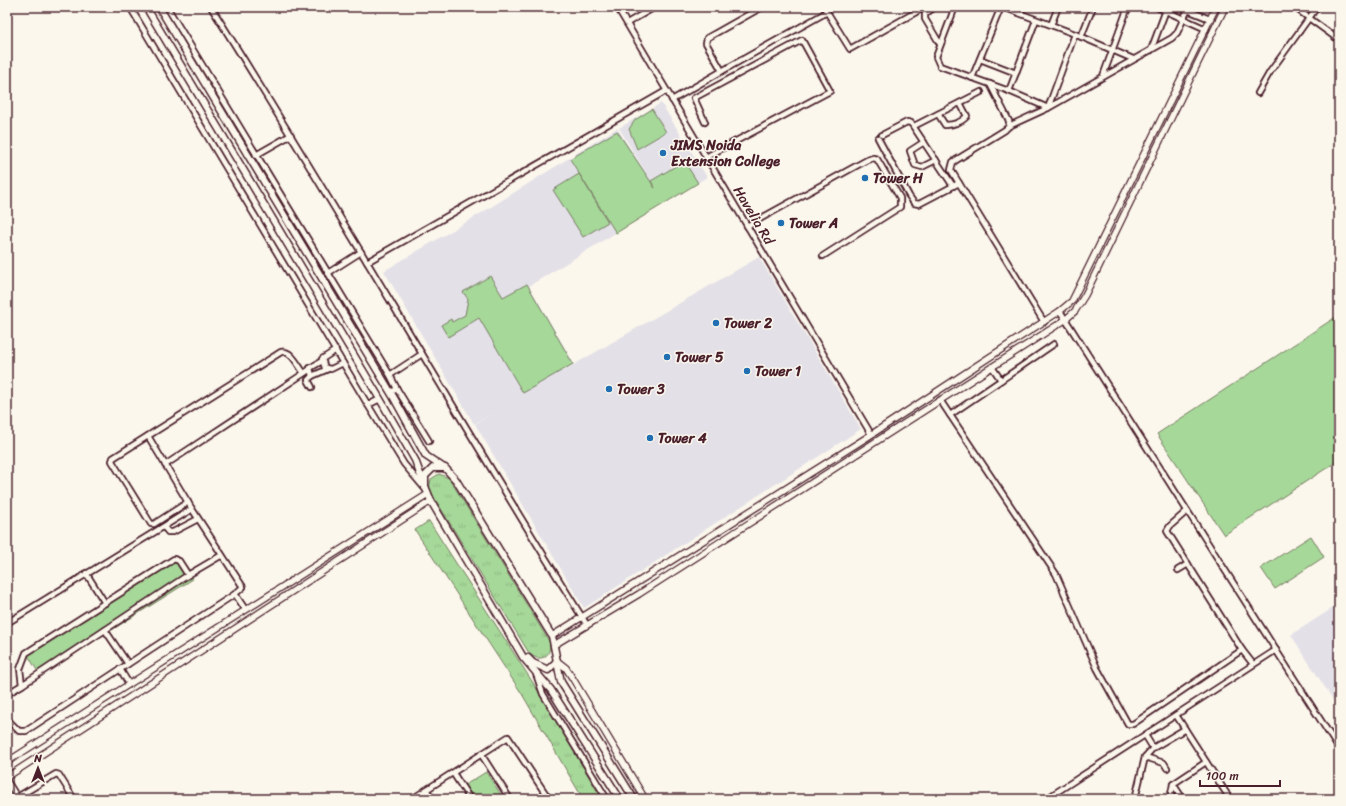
<svg xmlns="http://www.w3.org/2000/svg" width="1346" height="806" viewBox="0 0 1346 806" font-family="Sriracha,sans-serif">
<style>
.built{fill:#e3e0e8}
.grass{fill:url(#grass-tufts);stroke:#787c62}
.park{fill:#a6d899;stroke:#787c62}
.lines{fill:none;stroke-linecap:round;stroke-linejoin:round}
.minor-casing{stroke:#4a1f2b;stroke-width:8}
.tertiary-casing{stroke:#4a1f2b;stroke-width:8}
.secondary-casing{stroke:#4a1f2b;stroke-width:9}
.minor{stroke:#fbf7ec;stroke-width:4.5}
.tertiary{stroke:#fbf7ec;stroke-width:5.5}
.secondary{stroke:#fbf7ec;stroke-width:6}
.poi-dot{fill:#1f6fb2;stroke:#fbf7ec;stroke-width:1.5}
.labels{text-anchor:middle;stroke-width:3;stroke-linejoin:round;paint-order:stroke}
.poi-label{font-size:14px;font-weight:bold;fill:#4a1f2b;stroke:#fbf7ec;text-anchor:start}
.street-label{font-size:14px;fill:#4a1f2b;stroke:#fbf7ec}
</style>
<defs>
<pattern id="grass-tufts" width="24" height="20" patternUnits="userSpaceOnUse"><rect width="24" height="20" fill="#a6d899"/><path d="M3 7l-1-3M5 7V3M7 7l1-3M15 17l-1-3M17 17v-4M19 17l1-3" fill="none" stroke="#90b984"/></pattern>
</defs>
<rect width="100%" height="100%" fill="#fbf7ec"/>
<filter id="ink" filterUnits="userSpaceOnUse"><feTurbulence type="fractalNoise" baseFrequency=".025" numOctaves="2"/><feDisplacementMap in="SourceGraphic" scale="8" xChannelSelector="R" yChannelSelector="G"/><feConvolveMatrix kernelMatrix="1 2 1 2 8 2 1 2 1" color-interpolation-filters="sRGB"/></filter>
<g filter="url(#ink)">
<g class="built">
<polygon points="661,103 707,177 529,286 574,364 558,374 759,257 861,429 584,608 475,424 493,413 474,424 384,271 483,212 617,128 651,181 619,128"/>
<polygon points="1339,604 1339,709 1291,635"/>
</g>
<g class="grass">
<path d="M439 474 449 478 549 641C553 656 540 664 529 653L429 489 431 479Z"/>
<polygon points="429,521 535,686 602,799 583,799 522,694 415,530"/>
</g>
<g class="park">
<polygon points="652,109 666,132 637,149 629,129 635,120"/>
<polygon points="617,131 655,188 651,181 684,161 698,183 616,233 570,159"/>
<polygon points="579,174 608,222 583,237 553,190"/>
<polygon points="490,276 503,297 527,284 573,364 523,393 479,318 448,337 441,325 451,319 452,322 465,315 468,299 463,292"/>
<polygon points="1339,315 1339,460 1224,535 1157,434"/>
<polygon points="1311,536 1324,557 1275,589 1261,568"/>
<polygon points="180,558 193,579 40,675 27,654"/>
<polygon points="486,772 504,799 474,799 465,785"/>
</g>
<g class="lines">
<g class="minor-casing">
<g id="minor">
<polyline points="130,7 368,405 404,464 426,490"/>
<polyline points="167,7 390,375 397,389 391,392"/>
<path d="M211 7C340 211 459 421 587 625"/>
<polyline points="617,7 871,434"/>
<polyline points="824,7 850,49 925,7"/>
<polyline points="935,7 925,14 925,19 940,44"/>
<polyline points="955,7 936,57 940,66 1009,91 1048,108 1172,38 1177,33 1189,7"/>
<polyline points="1003,7 1075,34 1133,59"/>
<polyline points="1157,7 1206,29"/>
<polyline points="1180,7 1210,19"/>
<polyline points="1294,7 1339,40"/>
<polyline points="1020,13 1022,7"/>
<polyline points="627,23 655,7"/>
<polyline points="1051,25 1058,7"/>
<polyline points="1081,37 1093,7"/>
<polyline points="1151,50 1166,10"/>
<polyline points="980,59 1016,73"/>
<polyline points="722,71 827,12"/>
<polyline points="1103,76 1128,7"/>
<polyline points="972,78 1001,7"/>
<polyline points="1009,91 1036,20"/>
<polyline points="1258,93 1270,72 1317,7"/>
<polyline points="672,100 722,71 706,43 707,38 762,7"/>
<path d="M938 114 945 125C953 125 962 122 967 116L960 103"/>
<polyline points="705,122 694,98 802,40 830,91 706,157"/>
<polyline points="914,126 981,92"/>
<polyline points="1009,126 1048,108 1075,34"/>
<polyline points="882,135 907,122 911,123 953,186"/>
<polyline points="878,138 909,196 914,203 919,204 959,183 1044,322"/>
<polyline points="924,142 910,151 915,165 922,167 936,160"/>
<polyline points="256,155 291,135"/>
<polyline points="959,183 951,170 953,162 1005,130 1009,126 1009,121 990,84"/>
<polyline points="747,226 867,160 873,158 877,159 900,198 900,207 823,256"/>
<polyline points="367,262 666,91"/>
<polyline points="328,273 361,252"/>
<polyline points="1060,311 1339,749"/>
<polyline points="336,350 322,359 325,368 331,369 343,363"/>
<polyline points="322,361 310,368 312,376 328,369"/>
<polyline points="992,367 1001,380"/>
<polyline points="390,375 422,354"/>
<polyline points="312,387 308,380 312,376"/>
<polyline points="397,389 429,441"/>
<polyline points="940,400 1056,574 1097,668 1128,724 1133,724 1242,650 1167,531 1170,526 1187,511"/>
<polyline points="368,405 380,399"/>
<polyline points="950,415 1054,344"/>
<polyline points="148,436 192,509 243,587 235,594 245,609"/>
<polyline points="165,465 309,370"/>
<path d="M188 502 154 524H151L112 461 113 458 281 352C292 350 298 366 304 373"/>
<polyline points="164,527 168,532 173,532 198,519"/>
<polyline points="1178,570 1188,564"/>
<polyline points="86,573 105,603"/>
<polyline points="7,623 192,509"/>
<polyline points="105,630 22,685 20,669 26,653 174,559 179,561 188,575"/>
<polyline points="1242,650 1253,664"/>
<polyline points="128,664 235,594"/>
<polyline points="120,669 129,684"/>
<polyline points="536,674 543,694 607,799"/>
<polyline points="7,694 22,685"/>
<polyline points="1176,715 1230,799"/>
<polyline points="7,719 19,731 26,731 128,664 105,630 188,575 222,555"/>
<polyline points="1153,748 1185,729"/>
<polyline points="481,754 510,799"/>
<polyline points="1145,757 1164,763 1167,768"/>
<polyline points="453,773 470,799"/>
<polyline points="7,781 17,797"/>
<polyline points="1173,784 1183,799"/>
<polyline points="426,790 433,799"/>
<polyline points="7,797 8,799"/>
<polyline points="14,799 56,774 59,775 74,799"/>
<polyline points="412,799 508,737 549,799"/>
<polyline points="1046,799 1276,650"/>
<polyline points="1135,799 1145,757 1153,748 1145,735"/>
<polyline points="1170,799 1173,784 1206,762"/>
</g>
</g>
<g class="tertiary-casing">
<g id="tertiary">
<polyline points="552,636 866,438 1060,311 1072,301 1216,7"/>
<polyline points="554,645 639,594 1065,320 1075,311 1085,295 1225,7"/>
<polyline points="557,661 566,668 573,679 645,799"/>
<polyline points="7,762 428,494"/>
<polyline points="7,777 431,501"/>
</g>
</g>
<g class="secondary-casing">
<g id="secondary">
<polyline points="146,7 380,399 415,460 423,482"/>
<polyline points="159,7 394,398 426,456 444,468"/>
<polyline points="528,658 533,663 548,670 557,661"/>
<polyline points="620,799 551,690 523,657 431,501 425,486 425,476 433,468 445,468 456,480 552,636 561,682 634,799"/>
</g>
</g>
<use href="#minor" class="minor"/>
<use href="#tertiary" class="tertiary"/>
<use href="#secondary" class="secondary"/>
</g>
</g>
<g class="poi-dot">
<circle cx="663" cy="153" r="4"/>
<circle cx="865" cy="178" r="4"/>
<circle cx="781" cy="223" r="4"/>
<circle cx="716" cy="323" r="4"/>
<circle cx="667" cy="357" r="4"/>
<circle cx="747" cy="371" r="4"/>
<circle cx="609" cy="389" r="4"/>
<circle cx="650" cy="438" r="4"/>
</g>
<g class="labels">
<g class="poi-label">
<text x="671" y="150">JIMS Noida<tspan x="671" dy="16">Extension College</tspan></text>
<text x="873" y="183">Tower H</text>
<text x="789" y="228">Tower A</text>
<text x="724" y="328">Tower 2</text>
<text x="675" y="362">Tower 5</text>
<text x="755" y="376">Tower 1</text>
<text x="617" y="394">Tower 3</text>
<text x="658" y="443">Tower 4</text>
</g>
<g class="street-label">
<text transform="translate(754 215) rotate(59)" y="5">Havelia Rd</text>
</g>
</g>
<rect width="1346" height="806" fill="none" stroke="#fbf7ec" stroke-width="24"/>
<rect x="12" y="12" width="1322" height="782" fill="none" stroke="#4a1f2b" stroke-width="1.5" filter="url(#ink)"/>
<g transform="translate(38 768)" stroke="#fbf7ec" stroke-width="3" paint-order="stroke">
<path d="M0-3L7 15L0 10L-7 15Z" fill="#4a1f2b"/>
<text y="-6" font-size="11" font-weight="bold" text-anchor="middle" fill="#4a1f2b">N</text>
</g>
<path d="M1200 780v6h80v-6" fill="none" stroke="#4a1f2b" stroke-width="2"/>
<text x="1206" y="780" font-size="12" fill="#4a1f2b" stroke="#fbf7ec" stroke-width="3" paint-order="stroke">100 m</text>
</svg>
